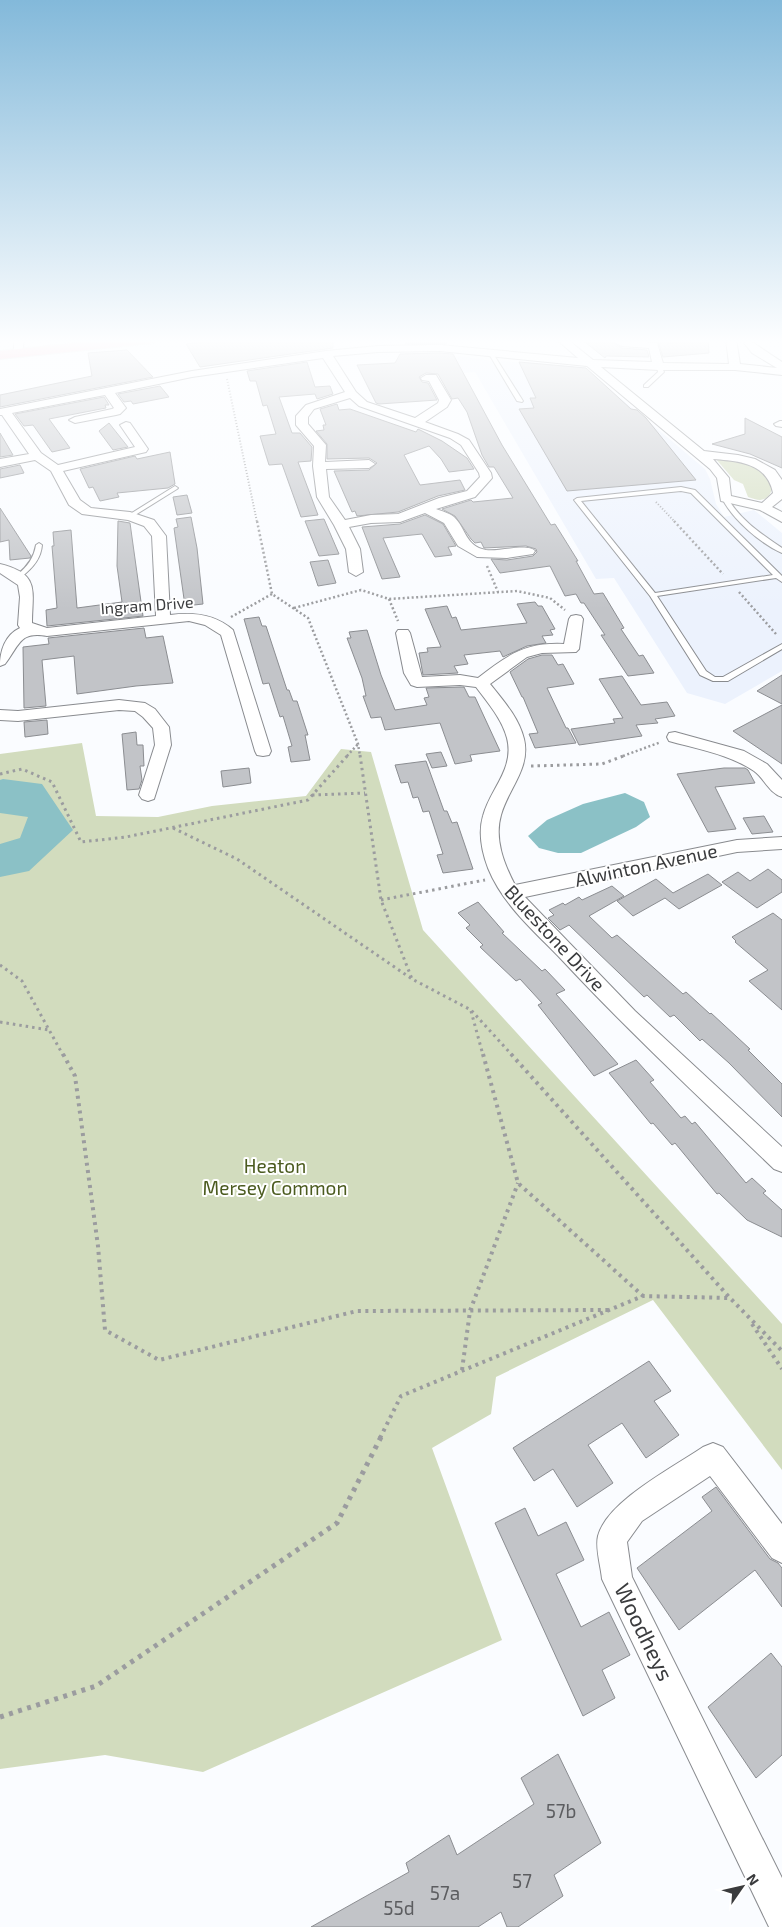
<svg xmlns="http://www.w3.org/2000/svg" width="782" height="1927" viewBox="0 0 782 1927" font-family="'Exo 2',sans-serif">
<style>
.built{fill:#ecf2fd}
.green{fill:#d2dcbe}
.water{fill:#8bc1c6}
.building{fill:#c2c4c8;stroke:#8b8d91}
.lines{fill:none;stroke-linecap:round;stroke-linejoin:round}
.lane-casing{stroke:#898b8f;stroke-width:2}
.street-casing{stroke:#898b8f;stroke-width:2}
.highway-casing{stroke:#d8d8d8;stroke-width:2}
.path-far4{stroke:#9b9c9f;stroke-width:2;stroke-dasharray:1 2;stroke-linecap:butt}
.path-far3{stroke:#9b9c9f;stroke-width:2.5;stroke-dasharray:2 2.5;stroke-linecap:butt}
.path-far2{stroke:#9b9c9f;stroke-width:3;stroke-dasharray:2.5 4;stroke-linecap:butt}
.path-far1{stroke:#9b9c9f;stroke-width:4;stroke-dasharray:3 4.5;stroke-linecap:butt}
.path{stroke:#9b9c9f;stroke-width:5;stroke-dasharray:4 5.5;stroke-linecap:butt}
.lane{fill:#fff;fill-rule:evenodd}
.street{fill:#fff;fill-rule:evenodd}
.highway{fill:#f8a4b7;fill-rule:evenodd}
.labels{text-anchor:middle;stroke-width:4;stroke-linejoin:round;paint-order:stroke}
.far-street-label{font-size:16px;fill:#3a3b3d;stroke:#fff}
.street-label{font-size:19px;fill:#3a3b3d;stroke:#fff}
.park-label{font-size:19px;fill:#4b5b1f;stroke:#fff}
.near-number-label{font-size:19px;fill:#5c5d60}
.near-street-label{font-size:22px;fill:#3a3b3d;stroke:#fff}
</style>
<rect width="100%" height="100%" fill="#fafcff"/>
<polygon class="built" points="459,356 500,362 503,361 579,368 592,374 705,469 710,479 716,504 724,517 754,510 782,533 782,671 725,704 687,693 614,578 596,579 475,372 464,373 456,357"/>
<g class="green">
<path d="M715 458C733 459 757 463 769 479 775 487 771 499 760 500 757 500 752 498 748 497L743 484 734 480Z"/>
<polygon points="82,743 96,816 158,817 212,806 306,796 341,749 371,752 423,930 782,1324 782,1470 653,1300 496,1377 491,1414 432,1448 502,1640 203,1772 105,1755 0,1769 0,754"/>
</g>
<g class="water">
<polygon points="3,779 42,784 73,830 29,871 0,877 0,844 20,838 28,817 0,813 0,780"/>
<polygon points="625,793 644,802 650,817 636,827 581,853 558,853 539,848 528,836 547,820 583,804"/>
</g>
<g class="building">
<polygon points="233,339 333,339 333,348 200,367 186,344"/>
<polygon points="407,339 444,339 447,344 405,344"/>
<polygon points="581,339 606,339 622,348 647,350 649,357 606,356 605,358"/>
<polygon points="633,339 666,339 664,342 666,344 695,339 708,339 709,353 663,357 658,342"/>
<polygon points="127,350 153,377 0,407 0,395 92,376 88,353"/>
<polygon points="440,353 453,354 502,445 551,525 555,524 578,561 576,561 594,594 603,593 624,628 621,629 639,656 643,655 654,673 628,676 601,635 605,635 584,603 581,603 576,594 565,596 550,566 500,573 491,559 507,560 533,556 537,552 536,549 526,546 484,548 481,542 475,543 471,539 455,516 442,509 471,500 473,502 513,498 494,467 489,467 482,455 467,412 458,398 452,399 438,374 426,373 419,377 422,382 428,383 437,400 379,404 376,403 357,365 395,363 400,354"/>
<polygon points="307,362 315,387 330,386 333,394 317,399 315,394 279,397 292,433 300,433 312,447 311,461 298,462 318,515 301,517 282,464 269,465 260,436 276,434 267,405 263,406 256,381 250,381 247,371"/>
<polygon points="519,362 586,368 631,409 637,410 646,418 696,480 567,491 519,409 534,408 530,398 536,398"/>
<polygon points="160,386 169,397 133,404 131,401 124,402 118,394"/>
<polygon points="104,397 109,405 105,405 106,408 49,419 70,448 52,452 33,425 24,426 15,414"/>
<polygon points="337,404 339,410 350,409 416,432 418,429 442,441 467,458 474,469 449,472 441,459 429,446 404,455 420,485 460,480 465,490 438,496 398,512 357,516 355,511 352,512 334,471 369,470 377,463 369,458 327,459 327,444 316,431 324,430 323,425 326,425 320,409"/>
<polygon points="745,418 782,437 782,468 750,454 712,444 745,434"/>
<polygon points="109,423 128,447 113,450 99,431"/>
<polygon points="0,433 13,455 0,457"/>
<polygon points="170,452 175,484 168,488 117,493 119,497 100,501 93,487 89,488 80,469 135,456 137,459"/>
<polygon points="20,465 24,473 0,478 0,469"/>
<polygon points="187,495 192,513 177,515 173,497"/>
<polygon points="0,508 31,556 30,558 10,560 9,540 0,542"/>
<polygon points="425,515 443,524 456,546 448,547 452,555 435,557 422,534 383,538 400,577 382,579 362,527 400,524"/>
<polygon points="191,517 197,548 203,604 185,606 174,528 178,527 176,519"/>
<polygon points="324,519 339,554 319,556 305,521"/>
<polygon points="118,521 130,523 143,616 47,626 46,610 57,608 52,546 54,546 53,532 71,530 77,608 122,602 117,566"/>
<polygon points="328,560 336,583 318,586 310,562"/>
<polygon points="535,602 538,606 542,606 555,629 550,630 553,635 542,636 546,643 527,646 503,657 500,651 464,655 468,664 454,666 458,673 423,675 419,653 428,652 427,648 441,647 425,609 447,606 452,618 456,617 461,630 527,623 517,604"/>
<polygon points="259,617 262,626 266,626 287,690 289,690 293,701 297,701 308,735 305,735 310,760 291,762 288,747 292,746 283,716 280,717 269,683 263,684 244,619"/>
<polygon points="144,628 146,638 163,636 173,683 136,686 77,694 74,656 42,660 46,706 24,708 23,647 49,644 48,638"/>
<polygon points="367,630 381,675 395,710 427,705 424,698 429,697 426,688 464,687 469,697 475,697 500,751 470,755 472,761 455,764 440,723 385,730 381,717 371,718 363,696 366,696 362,678 347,638 351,638 349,632"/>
<polygon points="542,655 552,655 558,665 563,664 574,684 547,688 566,728 568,728 576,743 535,748 529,734 538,733 523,697 522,697 510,672 528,659"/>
<polygon points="782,675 782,704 757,691"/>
<polygon points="622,676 641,705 667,702 675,716 655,719 658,723 636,725 642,736 579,745 571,729 615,723 613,719 623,718 599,679"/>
<polygon points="782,705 782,764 733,731"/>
<polygon points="47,720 48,734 25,737 24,722"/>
<polygon points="136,732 137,745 143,745 144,766 140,766 142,780 139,789 127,790 122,734"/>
<polygon points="441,752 447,766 432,768 426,754"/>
<polygon points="426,761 444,811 447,811 452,823 457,822 473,869 443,873 437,855 443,854 429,811 423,812 418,797 413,798 408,782 401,783 395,765"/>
<polygon points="249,768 251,783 223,787 221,771"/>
<polygon points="724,768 745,768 748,770 755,783 715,787 736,829 708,832 677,774"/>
<polygon points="764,816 773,832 752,834 743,818"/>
<polygon points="768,869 782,880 782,892 757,908 722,882 738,872 750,881"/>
<polygon points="708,874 722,885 679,909 665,898 633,916 617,901 656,879 673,893"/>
<polygon points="612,886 624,896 589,916 612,938 617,935 683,994 686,992 710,1014 711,1013 750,1049 748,1050 782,1084 782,1117 729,1063 702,1039 700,1041 674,1015 670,1017 647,995 644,997 569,925 560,930 548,918 554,915 549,910 563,903 565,905 579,897 582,900"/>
<polygon points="478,902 504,932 502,933 542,971 545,969 565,990 556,994 618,1064 594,1076 538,1005 542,1003 520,979 516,981 480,947 483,945 466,928 470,925 458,913"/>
<polygon points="773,913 782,920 782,1010 749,981 768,970 735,942 736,941 732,937"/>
<polygon points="636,1060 654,1080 650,1082 681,1118 685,1116 692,1124 695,1122 746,1183 752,1178 766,1191 763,1193 782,1210 782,1237 747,1220 719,1193 717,1194 675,1143 672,1145 653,1123 651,1124 609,1073"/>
<polygon points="649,1361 671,1391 654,1401 679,1435 646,1458 622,1423 588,1445 613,1483 577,1507 553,1469 534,1481 513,1448"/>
<polygon points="716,1487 770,1559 778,1563 782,1568 782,1607 755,1570 679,1630 637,1568 712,1511 702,1497"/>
<polygon points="525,1508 538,1536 566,1522 584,1560 556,1574 581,1627 609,1612 630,1655 602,1670 615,1698 583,1716 495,1523"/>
<polygon points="771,1653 782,1667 782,1755 756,1778 708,1707"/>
<polygon points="558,1754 601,1843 554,1875 563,1896 518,1927 507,1927 501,1912 478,1927 311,1927 409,1872 406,1863 449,1835 457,1855 534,1804 521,1778"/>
</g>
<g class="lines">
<g class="lane-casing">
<g id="lane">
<polygon points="668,339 693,339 666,342"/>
<polygon points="489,354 494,355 523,401 522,402 517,401"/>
<polygon points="657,366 661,366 664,372 648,387 644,387 644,385 658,372"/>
<polygon points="175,486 178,488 177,489 132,517 127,516"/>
<path d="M681 487 695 490 782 576V582L776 578 657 596 706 671 715 677H723L782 644V649L728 681H713L700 675 650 596 574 500 577 498ZM681 491 691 493 773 575 655 593 581 501Z"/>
<path d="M723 497H727C740 520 760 533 782 548V553C761 544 732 519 722 498Z"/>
<path d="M39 543 42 545C41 559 32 569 21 577H17V575C27 567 34 558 36 545Z"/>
</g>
</g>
<g class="street-casing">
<g id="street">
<polygon points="14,339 24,339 22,355 14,355"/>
<path d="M556 339H567L593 360 652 362 649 348 622 346 608 339 657 343 663 363 729 364 726 339H736L740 364 777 368 752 353 744 343 749 340 782 362V375L735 370H659L601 367 704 451 738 455 755 459 775 470 782 480V499L772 507 782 512V522L760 510 721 501 717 478 710 469 587 366 440 351 378 352 333 356 356 392 367 402 415 418 438 403 439 400 429 381 422 380 421 378 426 375H436L451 400 447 407 425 422 458 434 469 440 491 473 492 478 475 497 436 509C441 511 449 513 454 517 466 528 465 546 486 550 498 552 528 543 535 551L533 554 507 558 477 557 458 546 444 523 425 513 400 522 371 523 349 527 360 549 363 572 356 576 349 572 346 549 334 525 317 497 313 466 314 446 296 425V416L306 405 345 392 323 358 192 377 115 393 126 408 120 414 116 415 75 423 69 420 75 417 112 409 114 408 105 395 12 413 41 453 58 465 135 447 120 425 126 422 130 423 148 449 146 452 63 471 80 500 91 508 130 512 154 520 166 536 170 615C193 612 215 614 233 630L271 751 269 755 263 756 257 755 255 751 221 635 205 625 189 621 47 636C20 631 20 644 5 664L0 666C0 651 5 635 20 628L18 625 20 597 18 585 0 573V564C41 574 32 591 32 623L47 628 156 616 152 536 144 526 128 520 82 514 69 505 51 471 35 460 0 467V459L29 454 2 415H0V409L192 371 326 351 378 346 440 345 578 358ZM350 398 359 406 450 438 461 445 479 473 480 477 467 491 439 498 398 514 371 515 345 520 329 497 326 469 369 468 375 464 369 460 325 462 326 445 308 424V417L314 409ZM713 459C739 461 767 463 773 493L762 503 731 496 729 478Z"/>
<polygon points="780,421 782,421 782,427 776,426 774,424"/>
<path d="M576 615 581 616 583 619 579 649 576 652 542 653 527 657 490 684C503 700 519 718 524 739 531 768 508 789 501 815 494 839 504 864 515 885L737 840 782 837V849L737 852 525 897 635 1011 782 1147V1172L774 1169C702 1100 629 1032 561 959 534 931 503 905 488 868 482 852 478 833 483 816 490 789 515 769 507 738 502 719 488 703 476 687L460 685 417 687 411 685 404 673 396 633 398 630H408L410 633 422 677 460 675 478 678C507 655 526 642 564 644L569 619 571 616Z"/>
<polygon points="119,700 145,703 155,709 169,727 171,745 154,799 148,801 142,799 139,795 155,745 153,728 143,717 135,711 119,710 18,721 0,720 0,710 18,711"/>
<path d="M675 732 744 751 767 764 782 780V797C769 793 764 778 754 771 729 754 697 749 669 741L667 737 669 733Z"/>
<path d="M713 1443 723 1447 782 1524V1563L772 1558 710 1476 642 1521 627 1542 632 1577 782 1878V1927H769L602 1579C601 1567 595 1548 598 1536 607 1501 674 1467 703 1447Z"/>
</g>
</g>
<g class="highway-casing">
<polygon id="highway" points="111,339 160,339 153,343 0,359 0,351"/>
</g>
<g class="path-far4">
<polyline points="227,379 257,522"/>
<polyline points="656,502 675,522"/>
</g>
<g class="path-far3">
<polyline points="257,521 272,594 308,618 358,744 360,756"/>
<polyline points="674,521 723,574"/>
<polyline points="487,566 498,592"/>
<polyline points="739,592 776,634"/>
<polyline points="389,599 398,621"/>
<polyline points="294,608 361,590 389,599 517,591 550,598 565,610"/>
<polyline points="231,617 272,594"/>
<polyline points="347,756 358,744"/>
<polyline points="623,756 661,742"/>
</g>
<g class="path-far2">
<polyline points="360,755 381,900 412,979 471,1010 512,1055"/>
<polyline points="531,766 602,764 626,755"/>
<polyline points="0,774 22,769 52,782 81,842 126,837 308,800 348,755"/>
<polyline points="312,795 365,793"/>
<polyline points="173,828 237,859 412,979"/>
<polyline points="381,900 485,880"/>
<polyline points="0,965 22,981 63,1055"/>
<polyline points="471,1011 483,1055"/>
<polyline points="0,1022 49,1030"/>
</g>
<g class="path-far1">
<polyline points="63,1054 75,1076 98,1246 105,1330 159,1360 357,1311 609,1310"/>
<polyline points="483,1054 518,1183 643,1296"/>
<polyline points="511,1054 730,1298 782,1351"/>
<polyline points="752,1324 782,1369"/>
<polyline points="462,1370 470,1311 518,1183"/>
<polyline points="380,1438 401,1396 643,1296 729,1298"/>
</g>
<polyline class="path" points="0,1717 96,1686 337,1523 381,1437"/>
<use href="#lane" class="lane"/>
<use href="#street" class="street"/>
<use href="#highway" class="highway"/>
</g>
<linearGradient id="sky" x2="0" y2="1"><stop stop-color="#83b9da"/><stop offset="0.56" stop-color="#fdfeff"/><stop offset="1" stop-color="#fdfeff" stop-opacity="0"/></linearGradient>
<rect width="782" height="609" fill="url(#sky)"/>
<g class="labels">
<g class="far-street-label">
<text transform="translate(147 605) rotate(-4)" y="6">Ingram Drive</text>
</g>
<g class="street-label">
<text transform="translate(646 865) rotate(-12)" y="7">Alwinton Avenue</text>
<text transform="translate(555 938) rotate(47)" y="7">Bluestone Drive</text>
</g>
<g class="park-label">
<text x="275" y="1173">Heaton<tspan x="275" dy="22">Mersey Common</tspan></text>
</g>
<g class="near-number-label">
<text x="561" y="1818">57b</text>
<text x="522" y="1888">57</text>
<text x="445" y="1900">57a</text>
<text x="399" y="1915">55d</text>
</g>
<g class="near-street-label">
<text transform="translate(644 1632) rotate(64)" y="8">Woodheys</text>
</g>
</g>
<g transform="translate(742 1887) rotate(56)" stroke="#ffffff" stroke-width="4" paint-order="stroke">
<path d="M0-4L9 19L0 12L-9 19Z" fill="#3a3b3d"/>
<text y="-8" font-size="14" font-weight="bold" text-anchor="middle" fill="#3a3b3d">N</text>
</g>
</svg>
